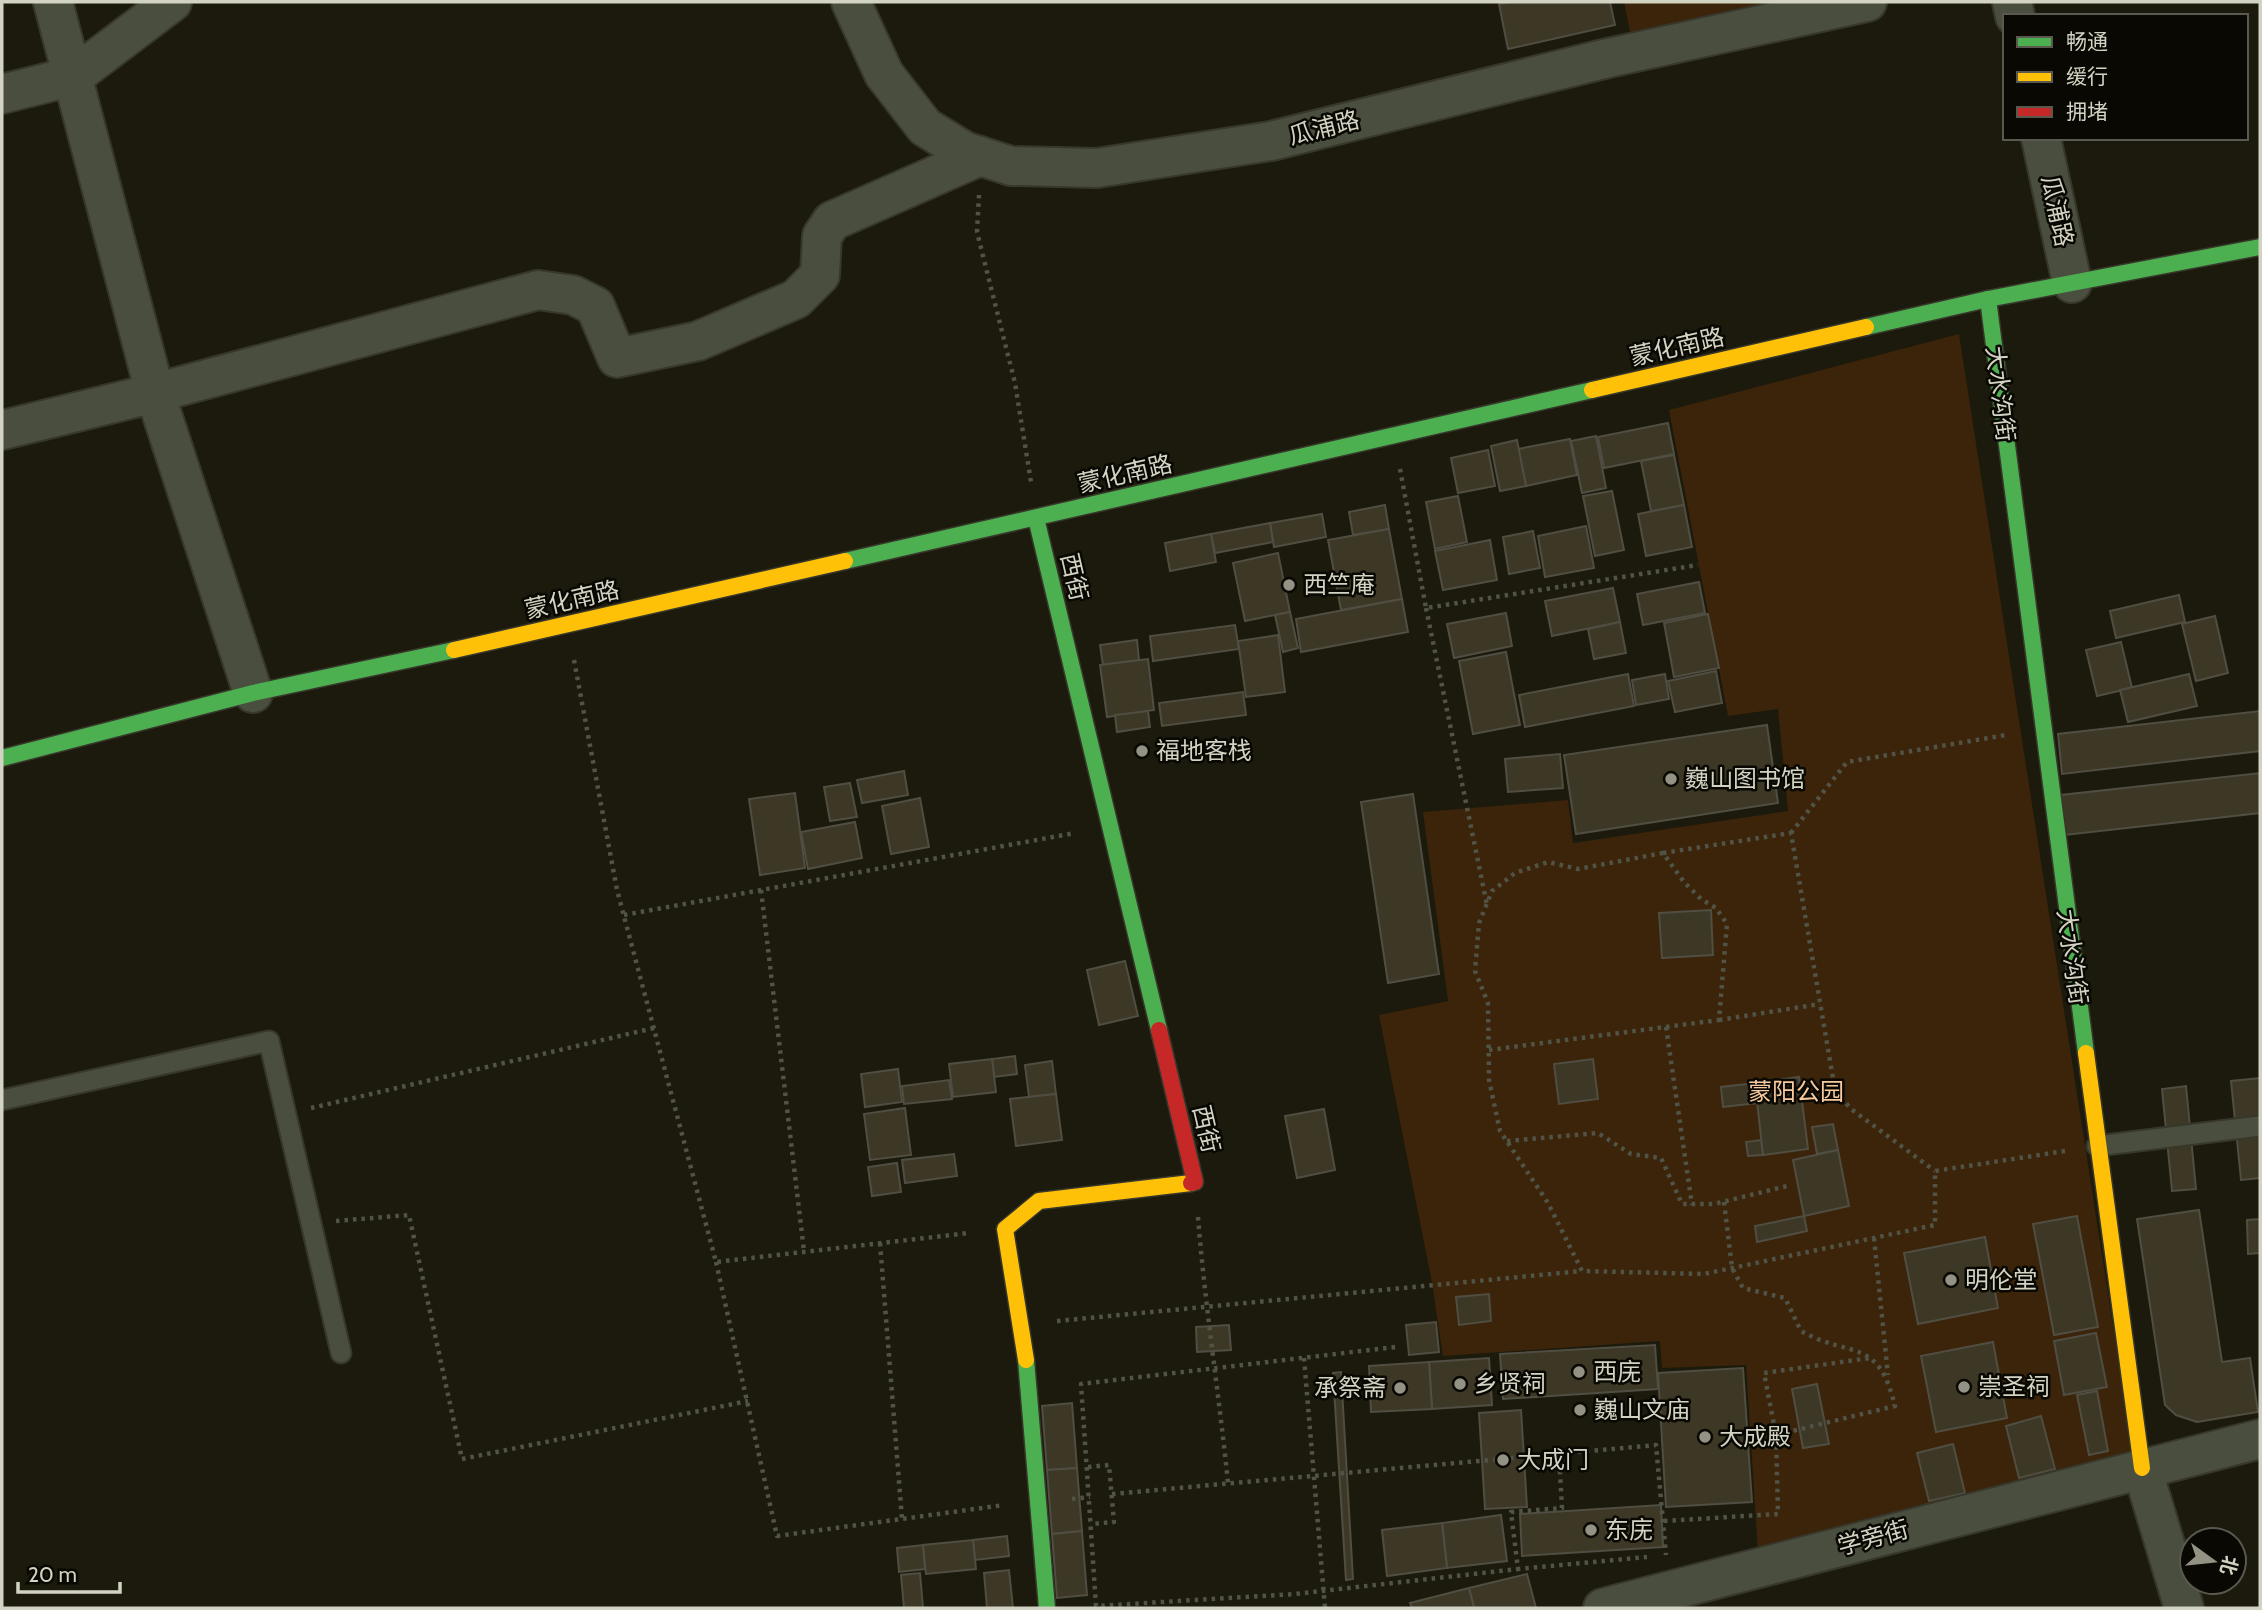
<svg xmlns="http://www.w3.org/2000/svg" width="2262" height="1610" viewBox="0 0 2262 1610" font-family="Cabin,'Noto Sans SC',sans-serif">
<style>
.green{fill:#3b2409}
.building{fill:#3d3826;stroke:#504d42;stroke-width:2}
.lines{fill:none;stroke-linecap:round;stroke-linejoin:round}
.lane-casing{stroke:#37372b;stroke-width:23}
.street-casing{stroke:#37372b;stroke-width:42}
.fast-casing{stroke:#37372b;stroke-width:19}
.slow-casing{stroke:#37372b;stroke-width:19}
.jam-casing{stroke:#37372b;stroke-width:19}
.path{stroke:#505346;stroke-width:4.5;stroke-dasharray:3.5 5;stroke-linecap:butt}
.lane{stroke:#494e3e;stroke-width:19}
.street{stroke:#494e3e;stroke-width:38}
.fast{stroke:#4caf50;stroke-width:16}
.slow{stroke:#ffc107;stroke-width:16}
.jam{stroke:#c62828;stroke-width:16}
.poi-dot{fill:#939284;stroke:#090802;stroke-width:2.5}
.labels{text-anchor:middle;stroke-width:5;stroke-linejoin:round;paint-order:stroke}
.street-label{font-size:24px;fill:#d3d3c4;stroke:#090802}
.poi-label{font-size:24px;fill:#d3d3c4;stroke:#090802;text-anchor:start}
.park-label{font-size:24px;fill:#f8ca9e;stroke:#090802}
</style>
<rect width="100%" height="100%" fill="#1b1a0c"/>
<g class="green">
<polygon points="1624,2 1826,2 1631,37"/>
<polygon points="1959,334 2134,1461 1758,1553 1746,1365 1662,1368 1660,1341 1443,1356 1432,1283 1379,1015 1448,1001 1423,812 1568,800 1573,843 1788,811 1778,709 1728,716 1669,410"/>
</g>
<g class="building">
<polygon points="1511,2 1610,2 1615,25 1508,49 1499,4"/>
<polygon points="1668,423 1674,454 1604,468 1598,437"/>
<polygon points="1596,436 1606,488 1582,493 1571,441"/>
<polygon points="1570,439 1577,475 1526,486 1518,449"/>
<polygon points="1517,440 1526,486 1500,491 1491,446"/>
<polygon points="1488,450 1495,486 1458,493 1451,458"/>
<polygon points="1674,455 1684,505 1651,511 1641,461"/>
<polygon points="1612,491 1624,550 1595,556 1583,496"/>
<polygon points="1458,496 1467,542 1435,549 1426,502"/>
<polygon points="1385,505 1389,529 1353,535 1349,512"/>
<polygon points="1684,505 1692,547 1646,556 1638,514"/>
<polygon points="1322,514 1326,537 1274,547 1270,523"/>
<polygon points="1270,523 1273,542 1215,553 1211,534"/>
<polygon points="1586,526 1594,568 1545,577 1538,536"/>
<polygon points="1389,529 1402,599 1341,610 1328,540"/>
<polygon points="1533,531 1540,568 1509,574 1503,537"/>
<polygon points="1211,534 1216,562 1170,571 1165,543"/>
<polygon points="1490,540 1497,580 1443,590 1435,551"/>
<polygon points="1278,553 1290,612 1245,621 1233,563"/>
<polygon points="1699,582 1705,613 1643,625 1637,594"/>
<polygon points="1613,588 1620,622 1552,636 1545,601"/>
<polygon points="2179,595 2185,622 2116,638 2110,611"/>
<polygon points="1402,599 1408,632 1301,652 1296,619"/>
<polygon points="1290,612 1298,648 1283,652 1275,615"/>
<polygon points="1506,613 1512,646 1454,658 1447,624"/>
<polygon points="1708,614 1719,668 1674,677 1664,623"/>
<polygon points="2215,616 2228,673 2196,681 2182,624"/>
<polygon points="1620,622 1626,653 1594,659 1588,629"/>
<polygon points="1235,625 1239,649 1153,661 1150,636"/>
<polygon points="1278,635 1285,692 1246,697 1238,641"/>
<polygon points="1137,640 1139,660 1103,665 1100,645"/>
<polygon points="2121,642 2132,688 2097,696 2086,650"/>
<polygon points="1506,652 1520,725 1473,734 1459,661"/>
<polygon points="1148,659 1154,710 1107,717 1100,665"/>
<polygon points="1716,671 1722,703 1675,712 1668,681"/>
<polygon points="1628,674 1634,706 1525,727 1519,695"/>
<polygon points="1665,674 1669,699 1636,705 1632,680"/>
<polygon points="2189,674 2197,706 2128,722 2120,690"/>
<polygon points="1243,692 1246,715 1162,726 1159,703"/>
<polygon points="1148,711 1150,727 1117,732 1115,715"/>
<polygon points="2260,711 2260,751 2062,774 2058,734"/>
<polygon points="1767,725 1778,803 1576,834 1564,755"/>
<polygon points="1560,754 1563,788 1508,792 1505,759"/>
<polygon points="904,771 908,795 862,803 857,780"/>
<polygon points="2260,773 2260,813 2065,835 2061,795"/>
<polygon points="850,783 857,817 830,821 824,787"/>
<polygon points="795,793 805,868 760,875 749,799"/>
<polygon points="1413,794 1439,974 1388,983 1361,802"/>
<polygon points="920,798 929,847 891,854 882,806"/>
<polygon points="855,822 862,858 808,869 801,832"/>
<polygon points="1711,910 1713,955 1662,958 1659,913"/>
<polygon points="1125,961 1138,1016 1099,1025 1087,970"/>
<polygon points="1015,1056 1017,1074 994,1077 992,1059"/>
<polygon points="992,1059 996,1092 953,1097 949,1064"/>
<polygon points="1593,1059 1598,1099 1559,1104 1554,1064"/>
<polygon points="1052,1061 1056,1094 1029,1097 1025,1065"/>
<polygon points="898,1069 902,1102 865,1107 861,1074"/>
<polygon points="1799,1077 1808,1149 1763,1155 1755,1083"/>
<polygon points="2260,1078 2260,1178 2241,1180 2231,1081"/>
<polygon points="949,1080 952,1099 904,1104 902,1086"/>
<polygon points="1755,1083 1757,1103 1723,1107 1721,1087"/>
<polygon points="2186,1086 2196,1189 2172,1191 2162,1089"/>
<polygon points="1056,1094 1062,1140 1016,1146 1010,1099"/>
<polygon points="905,1108 911,1155 870,1160 864,1114"/>
<polygon points="1324,1109 1335,1170 1297,1178 1285,1116"/>
<polygon points="1833,1124 1838,1150 1817,1154 1812,1127"/>
<polygon points="1761,1140 1763,1155 1748,1156 1746,1142"/>
<polygon points="1838,1150 1849,1206 1804,1216 1793,1160"/>
<polygon points="954,1154 957,1176 905,1183 902,1160"/>
<polygon points="897,1163 901,1192 872,1196 868,1167"/>
<polygon points="2199,1210 2222,1362 2250,1358 2258,1412 2197,1422 2176,1415 2165,1405 2137,1219"/>
<polygon points="1804,1216 1807,1231 1757,1242 1755,1226"/>
<polygon points="2077,1216 2098,1327 2054,1335 2033,1224"/>
<polygon points="2260,1219 2260,1253 2248,1254 2247,1220"/>
<polygon points="1985,1237 1998,1308 1918,1324 1904,1253"/>
<polygon points="1489,1294 1491,1321 1459,1325 1456,1297"/>
<polygon points="1436,1322 1439,1352 1409,1355 1406,1325"/>
<polygon points="1229,1325 1231,1350 1197,1352 1196,1327"/>
<polygon points="2096,1333 2107,1387 2064,1395 2054,1341"/>
<polygon points="1993,1342 2007,1418 1936,1432 1921,1356"/>
<polygon points="1655,1345 1658,1389 1503,1399 1500,1354"/>
<polygon points="1489,1358 1492,1405 1432,1409 1429,1362"/>
<polygon points="1429,1362 1432,1409 1371,1412 1369,1366"/>
<polygon points="1743,1368 1752,1502 1666,1507 1658,1373"/>
<polygon points="1341,1372 1353,1579 1346,1580 1333,1373"/>
<polygon points="1817,1384 1829,1444 1803,1448 1792,1389"/>
<polygon points="2097,1391 2108,1451 2089,1455 2077,1395"/>
<polygon points="1072,1403 1077,1468 1047,1470 1042,1406"/>
<polygon points="1521,1410 1527,1507 1485,1509 1479,1413"/>
<polygon points="2041,1416 2055,1469 2019,1478 2006,1426"/>
<polygon points="1953,1444 1965,1493 1929,1501 1917,1453"/>
<polygon points="1077,1468 1082,1531 1052,1534 1047,1470"/>
<polygon points="1661,1505 1663,1547 1522,1556 1520,1514"/>
<polygon points="1501,1515 1507,1561 1447,1568 1442,1523"/>
<polygon points="1442,1523 1447,1568 1387,1576 1382,1530"/>
<polygon points="1082,1531 1087,1595 1057,1598 1052,1534"/>
<polygon points="1007,1536 1009,1556 975,1560 973,1540"/>
<polygon points="973,1540 976,1569 926,1574 923,1545"/>
<polygon points="923,1545 925,1569 899,1572 897,1548"/>
<polygon points="1009,1570 1013,1608 987,1608 984,1573"/>
<polygon points="920,1573 923,1608 904,1608 901,1575"/>
<polygon points="1527,1574 1536,1608 1474,1608 1469,1588"/>
<polygon points="1469,1588 1474,1608 1412,1608 1410,1603"/>
</g>
<g class="lines">
<g class="lane-casing">
<g id="lane">
<polyline points="2,1100 269,1041 341,1353"/>
<polyline points="2097,1146 2260,1126"/>
</g>
</g>
<g class="street-casing">
<g id="street">
<polyline points="53,2 155,393 253,693"/>
<polyline points="851,2 884,74 925,127 964,151 1011,166 1097,168 1271,141 1608,58 1867,2"/>
<polyline points="2012,2 2015,16"/>
<polyline points="2,94 74,76 172,2"/>
<polyline points="2041,138 2072,283"/>
<polyline points="2,430 155,393 538,290 573,295 595,306 617,358 698,341 796,299 820,275 822,236 832,221 980,156"/>
<polyline points="2142,1468 2184,1608"/>
<polyline points="1603,1608 2260,1439"/>
</g>
</g>
<g class="fast-casing">
<g id="fast">
<polyline points="1988,299 2086,1053"/>
<polyline points="1866,327 1988,299 2260,247"/>
<polyline points="1036,518 1159,1030"/>
<polyline points="845,561 1592,390"/>
<polyline points="2,758 253,693 454,650"/>
<polyline points="1026,1360 1047,1608"/>
</g>
</g>
<g class="slow-casing">
<g id="slow">
<polyline points="1592,390 1866,327"/>
<polyline points="454,650 845,561"/>
<polyline points="2086,1053 2142,1468"/>
<polyline points="1026,1360 1005,1229 1039,1201 1191,1183"/>
</g>
</g>
<g class="jam-casing">
<polyline id="jam" points="1159,1030 1195,1182 1191,1183"/>
</g>
<g class="path">
<polyline points="979,195 977,232 1015,383 1031,482"/>
<polyline points="1400,469 1426,608 1698,565"/>
<polyline points="1426,608 1487,905"/>
<polyline points="574,660 617,890 716,1262 969,1233"/>
<polyline points="1791,833 1847,762 2006,735"/>
<polyline points="1663,853 1791,833 1835,1090 1851,1109 1935,1171"/>
<polyline points="761,890 804,1251"/>
<polyline points="624,915 1075,833"/>
<polyline points="1719,1020 1820,1004"/>
<polyline points="1666,1027 1692,1205"/>
<polyline points="1489,1050 1719,1020 1727,924 1716,908 1701,899 1684,882 1663,853 1578,869 1548,862 1515,873 1492,891 1479,923 1475,971 1488,1003 1489,1080 1500,1131 1548,1203 1582,1271 1704,1274 1935,1225 1935,1171 2065,1151"/>
<polyline points="311,1108 654,1028"/>
<polyline points="1507,1141 1598,1133 1631,1154 1661,1158 1682,1204 1714,1204 1787,1186"/>
<path d="M1724 1202 1732 1268 1743 1288 1785 1298 1801 1331C1851 1359 1878 1336 1895 1406L1776 1435 1764 1373 1870 1358"/>
<path d="M1198 1217C1205 1306 1219 1394 1228 1483"/>
<polyline points="336,1221 409,1215 462,1459 748,1401"/>
<polyline points="1874,1238 1888,1375"/>
<polyline points="880,1243 902,1519"/>
<polyline points="716,1262 777,1536 1004,1505"/>
<polyline points="1057,1321 1582,1271"/>
<polyline points="1395,1347 1081,1384 1096,1606 1295,1594 1518,1569"/>
<polyline points="1304,1358 1325,1608"/>
<polyline points="1559,1454 1562,1508 1511,1512 1518,1569 1647,1557"/>
<polyline points="1088,1467 1109,1465 1114,1522 1091,1524"/>
<polyline points="1112,1494 1656,1445 1666,1555"/>
<polyline points="1072,1499 1090,1497"/>
<polyline points="1664,1521 1778,1514 1776,1435"/>
</g>
<use href="#lane" class="lane"/>
<use href="#street" class="street"/>
<use href="#fast" class="fast"/>
<use href="#slow" class="slow"/>
<use href="#jam" class="jam"/>
</g>
<g class="poi-dot">
<circle cx="1289" cy="585" r="7"/>
<circle cx="1142" cy="751" r="7"/>
<circle cx="1671" cy="779" r="7"/>
<circle cx="1951" cy="1280" r="7"/>
<circle cx="1579" cy="1372" r="7"/>
<circle cx="1460" cy="1384" r="7"/>
<circle cx="1964" cy="1387" r="7"/>
<circle cx="1400" cy="1388" r="7"/>
<circle cx="1580" cy="1410" r="7"/>
<circle cx="1705" cy="1437" r="7"/>
<circle cx="1503" cy="1460" r="7"/>
<circle cx="1591" cy="1530" r="7"/>
</g>
<g class="labels">
<g class="street-label">
<text transform="translate(1324 128) rotate(-14)" y="8">瓜浦路</text>
<text transform="translate(2057 211) rotate(78)" y="8">瓜浦路</text>
<text transform="translate(1677 347) rotate(-13)" y="8">蒙化南路</text>
<text transform="translate(2000 394) rotate(83)" y="8">大水沟街</text>
<text transform="translate(1125 474) rotate(-13)" y="8">蒙化南路</text>
<text transform="translate(1074 577) rotate(77)" y="8">西街</text>
<text transform="translate(572 600) rotate(-13)" y="8">蒙化南路</text>
<text transform="translate(2072 957) rotate(82)" y="8">大水沟街</text>
<text transform="translate(1206 1129) rotate(77)" y="8">西街</text>
<text transform="translate(1873 1538) rotate(-15)" y="8">学旁街</text>
</g>
<g class="poi-label">
<text x="1303" y="593">西竺庵</text>
<text x="1156" y="759">福地客栈</text>
<text x="1685" y="787">巍山图书馆</text>
<text x="1965" y="1288">明伦堂</text>
<text x="1593" y="1380">西庑</text>
<text x="1474" y="1392">乡贤祠</text>
<text x="1978" y="1395">崇圣祠</text>
<text x="1386" y="1396" text-anchor="end">承祭斋</text>
<text x="1594" y="1418">巍山文庙</text>
<text x="1719" y="1445">大成殿</text>
<text x="1517" y="1468">大成门</text>
<text x="1605" y="1538">东庑</text>
</g>
<g class="park-label">
<text x="1796" y="1100">蒙阳公园</text>
</g>
</g>
<rect width="2262" height="1610" fill="none" stroke="#d3d3c4" stroke-width="7"/>
<rect x="2003" y="14" width="245" height="126" fill="#090802" stroke="#5a5950" stroke-width="2"/>
<rect x="2017" y="37" width="35" height="10" fill="#4caf50" stroke="#5a5950" stroke-width="2"/>
<text x="2066" y="49" font-size="21" fill="#d3d3c4">畅通</text>
<rect x="2017" y="72" width="35" height="10" fill="#ffc107" stroke="#5a5950" stroke-width="2"/>
<text x="2066" y="84" font-size="21" fill="#d3d3c4">缓行</text>
<rect x="2017" y="107" width="35" height="10" fill="#c62828" stroke="#5a5950" stroke-width="2"/>
<text x="2066" y="119" font-size="21" fill="#d3d3c4">拥堵</text>
<g transform="translate(2213 1561) rotate(105)"><circle r="33" fill="#090802" stroke="#5a5950" stroke-width="2"/>
<path d="M0-5L12 26L0 18L-12 26Z" fill="#939284"/>
<text y="-10" font-size="19" font-weight="bold" text-anchor="middle" fill="#d3d3c4">北</text>
</g>
<path d="M18 1582v10h102v-10" fill="none" stroke="#d3d3c4" stroke-width="3.5"/>
<text x="28" y="1582" font-size="21" fill="#d3d3c4" stroke="#090802" stroke-width="5" paint-order="stroke">20 m</text>
</svg>
